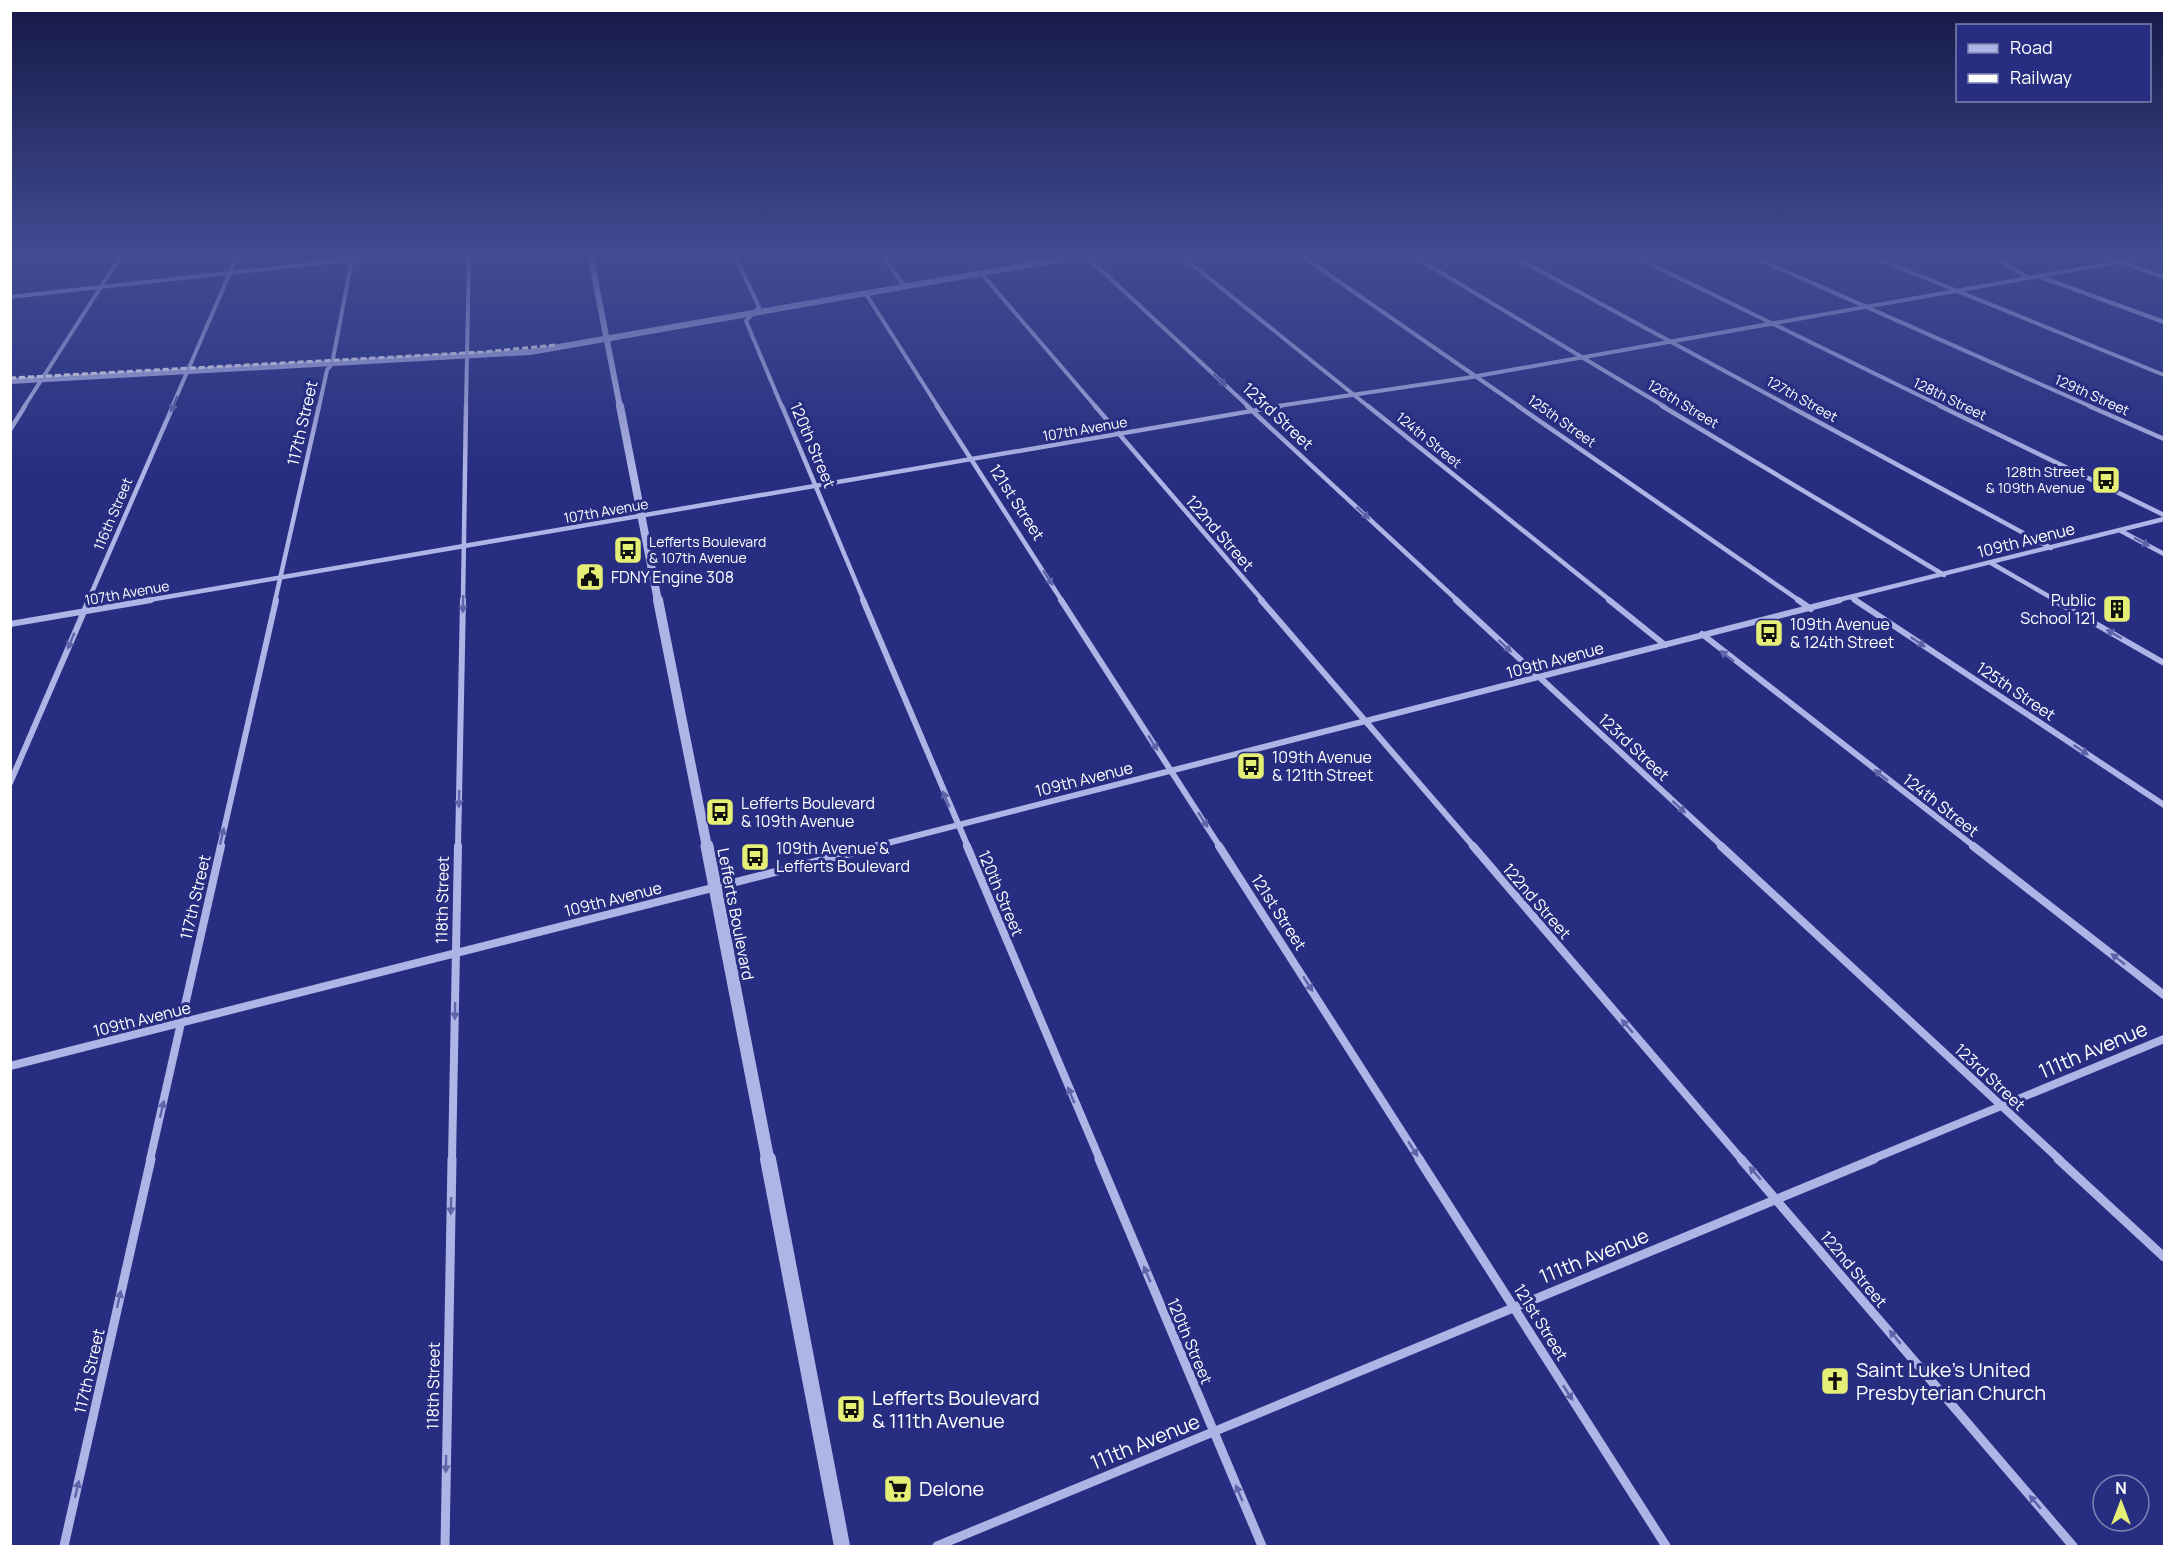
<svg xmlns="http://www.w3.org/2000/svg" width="2175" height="1557" viewBox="0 0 2175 1557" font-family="Manrope,sans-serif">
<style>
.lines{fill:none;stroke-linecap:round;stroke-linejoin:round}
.minor-far4{stroke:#afb4e6;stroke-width:4}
.minor-far3{stroke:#afb4e6;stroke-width:4.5}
.minor-far2{stroke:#afb4e6;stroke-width:6}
.minor-far1{stroke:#afb4e6;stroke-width:8}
.minor{stroke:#afb4e6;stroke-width:9}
.tertiary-far4{stroke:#afb4e6;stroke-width:6}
.tertiary-far3{stroke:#afb4e6;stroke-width:8}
.tertiary-far2{stroke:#afb4e6;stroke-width:10}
.tertiary-far1{stroke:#afb4e6;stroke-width:13}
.tertiary{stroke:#afb4e6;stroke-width:16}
.rail{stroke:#fff;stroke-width:3;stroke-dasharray:6 3;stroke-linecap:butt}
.oneway{fill:#5d64a9}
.labels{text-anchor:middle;stroke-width:6;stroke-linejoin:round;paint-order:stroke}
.far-street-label{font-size:14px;fill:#fff;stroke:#272e81}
.far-poi-label{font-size:14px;fill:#fff;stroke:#272e81;text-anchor:end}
.street-label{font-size:16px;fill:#fff;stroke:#272e81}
.poi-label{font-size:16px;fill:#fff;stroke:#272e81;text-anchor:start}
.near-street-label{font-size:20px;fill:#fff;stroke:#272e81}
.near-poi-label{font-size:20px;fill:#fff;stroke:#272e81;text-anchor:start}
</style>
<rect width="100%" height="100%" fill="#272e81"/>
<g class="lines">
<g class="minor-far4">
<polyline points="734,254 759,307 746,321 782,407"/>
<polyline points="881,254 905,287"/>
<polyline points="1027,254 1036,263"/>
<polyline points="1179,254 1369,407"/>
<polyline points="1299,254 1520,407"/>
<polyline points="1410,254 1665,407"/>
<polyline points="1509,254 1791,407"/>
<polyline points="1630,254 1943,407"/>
<polyline points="1747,254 2092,407"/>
<polyline points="1866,254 2164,375"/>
<polyline points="1989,254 2027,277"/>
<polyline points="2098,254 2164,277"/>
<polyline points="1085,255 1249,407"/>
<polyline points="981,273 1096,407"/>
<polyline points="2038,276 2164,322"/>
<polyline points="866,294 938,407"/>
<polyline points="10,297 402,254"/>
<polyline points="24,407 122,254"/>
<polyline points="172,407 238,254"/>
<polyline points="319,407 327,370 332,364 353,254"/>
<polyline points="466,407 469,254"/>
<polyline points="1271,407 1466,378 2163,254"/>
</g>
<g class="minor-far3">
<polyline points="782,406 864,601"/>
<polyline points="937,406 1062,601"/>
<polyline points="1095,406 1263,601"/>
<polyline points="1247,406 1458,601"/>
<polyline points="1368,406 1611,601"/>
<polyline points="1518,406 1800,601"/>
<polyline points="1662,406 1944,575"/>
<polyline points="1789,406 2051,548"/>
<polyline points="1940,406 2164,515"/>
<polyline points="2089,406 2164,439"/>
<polyline points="10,430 25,406"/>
<polyline points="2121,531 2164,554"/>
<polyline points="1991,563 2057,601"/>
<polyline points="1852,598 1857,601"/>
<polyline points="88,601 173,406"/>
<polyline points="143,601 1281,406"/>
<polyline points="275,601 319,406"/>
<polyline points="463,601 466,406"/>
<polyline points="1834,601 2164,519"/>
</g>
<g class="minor-far2">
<polyline points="863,600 968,847"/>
<polyline points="1061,600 1220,847"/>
<polyline points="1261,600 1474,847"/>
<polyline points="1456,600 1723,847"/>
<polyline points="1609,600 1665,645"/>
<polyline points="1798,600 1811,609"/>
<polyline points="1855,600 2164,805"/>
<polyline points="2054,600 2164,663"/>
<polyline points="10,624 151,600"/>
<polyline points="1702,634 1975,847"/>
<polyline points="10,783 89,600"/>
<polyline points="220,847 276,600"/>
<polyline points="458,847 463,600"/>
<polyline points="872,847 1840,600"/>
</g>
<g class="minor-far1">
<polyline points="967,846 1100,1160"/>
<polyline points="1219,846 1420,1160"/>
<polyline points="1473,846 1742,1160"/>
<polyline points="1721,846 2060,1160"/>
<polyline points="1973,846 2164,995"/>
<polyline points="10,1066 878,846"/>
<polyline points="150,1160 221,846"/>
<polyline points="452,1160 458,846"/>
<polyline points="1870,1160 2164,1039"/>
</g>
<g class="minor">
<polyline points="1099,1159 1262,1546"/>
<polyline points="1419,1159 1666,1546"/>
<polyline points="1741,1159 2073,1546"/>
<polyline points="2058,1159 2164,1257"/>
<polyline points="64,1546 151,1159"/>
<polyline points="445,1546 452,1159"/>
<polyline points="937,1546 1874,1159"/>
</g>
<g class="tertiary-far4">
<polyline points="590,254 620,407"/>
<polyline points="10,381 530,352 1091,254"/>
</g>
<polyline class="tertiary-far3" points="620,406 658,601"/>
<polyline class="tertiary-far2" points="658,600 707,847"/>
<polyline class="tertiary-far1" points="707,846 768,1160"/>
<polyline class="tertiary" points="768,1159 842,1546"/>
<polyline class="rail" points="10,378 483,352 556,345"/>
</g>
<defs><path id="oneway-solid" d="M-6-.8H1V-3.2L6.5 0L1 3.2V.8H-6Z" transform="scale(1.5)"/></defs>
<g class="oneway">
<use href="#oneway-solid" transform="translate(1220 380) rotate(43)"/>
<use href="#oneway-solid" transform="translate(174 404) rotate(113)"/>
<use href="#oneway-solid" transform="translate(1363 513) rotate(43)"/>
<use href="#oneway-solid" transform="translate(2142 542) rotate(28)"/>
<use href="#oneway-solid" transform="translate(1048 578) rotate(57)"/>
<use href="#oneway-solid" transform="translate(463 604) rotate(91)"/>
<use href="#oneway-solid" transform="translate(2114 634) rotate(-150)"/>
<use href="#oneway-solid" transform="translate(71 641) rotate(113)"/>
<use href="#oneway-solid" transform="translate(1918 642) rotate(34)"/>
<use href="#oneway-solid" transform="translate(1505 646) rotate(43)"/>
<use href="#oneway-solid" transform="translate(1727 656) rotate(-142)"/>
<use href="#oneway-solid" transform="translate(1153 743) rotate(58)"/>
<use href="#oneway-solid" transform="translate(2081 750) rotate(34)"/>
<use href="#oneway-solid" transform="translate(1881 775) rotate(-142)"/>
<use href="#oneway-solid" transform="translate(459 799) rotate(91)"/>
<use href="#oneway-solid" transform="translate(946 799) rotate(-113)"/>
<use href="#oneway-solid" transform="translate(1679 807) rotate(43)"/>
<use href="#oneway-solid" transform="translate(1203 820) rotate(57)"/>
<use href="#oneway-solid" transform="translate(222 836) rotate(-77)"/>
<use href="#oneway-solid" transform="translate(2118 959) rotate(-142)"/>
<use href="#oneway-solid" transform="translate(1308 984) rotate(57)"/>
<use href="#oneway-solid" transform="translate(455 1011) rotate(91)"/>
<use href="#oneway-solid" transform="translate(1627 1026) rotate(-131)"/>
<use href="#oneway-solid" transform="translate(1071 1095) rotate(-113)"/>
<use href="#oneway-solid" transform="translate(162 1109) rotate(-77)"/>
<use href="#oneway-solid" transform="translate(1413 1149) rotate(57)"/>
<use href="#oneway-solid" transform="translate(1755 1173) rotate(-131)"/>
<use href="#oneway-solid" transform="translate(451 1206) rotate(91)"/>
<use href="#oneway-solid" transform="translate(1147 1274) rotate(-113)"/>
<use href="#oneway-solid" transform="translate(119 1299) rotate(-77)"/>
<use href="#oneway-solid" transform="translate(1895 1337) rotate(-130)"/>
<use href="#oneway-solid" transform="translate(1568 1393) rotate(57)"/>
<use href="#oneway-solid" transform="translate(446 1464) rotate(91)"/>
<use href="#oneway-solid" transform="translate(77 1489) rotate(-77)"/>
<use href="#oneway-solid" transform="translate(1239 1493) rotate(-113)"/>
<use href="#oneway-solid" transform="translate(2035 1502) rotate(-130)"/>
</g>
<linearGradient id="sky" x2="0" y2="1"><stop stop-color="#151947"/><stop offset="0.54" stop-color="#414c92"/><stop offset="1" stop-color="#414c92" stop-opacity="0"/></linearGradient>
<rect width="2175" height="472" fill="url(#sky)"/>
<defs>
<g id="bus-square" transform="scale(1.5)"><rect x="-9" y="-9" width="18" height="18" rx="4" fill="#e5ee75" stroke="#272e81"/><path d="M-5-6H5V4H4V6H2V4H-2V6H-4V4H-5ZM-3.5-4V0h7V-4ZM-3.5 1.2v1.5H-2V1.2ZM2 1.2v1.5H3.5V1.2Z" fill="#111"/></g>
<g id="civic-square" transform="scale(1.5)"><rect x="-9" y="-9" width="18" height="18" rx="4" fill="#e5ee75" stroke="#272e81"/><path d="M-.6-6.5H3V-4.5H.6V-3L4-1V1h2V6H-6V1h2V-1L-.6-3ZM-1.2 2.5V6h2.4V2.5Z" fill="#111"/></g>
<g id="building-square" transform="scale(1.5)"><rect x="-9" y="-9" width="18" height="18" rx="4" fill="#e5ee75" stroke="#272e81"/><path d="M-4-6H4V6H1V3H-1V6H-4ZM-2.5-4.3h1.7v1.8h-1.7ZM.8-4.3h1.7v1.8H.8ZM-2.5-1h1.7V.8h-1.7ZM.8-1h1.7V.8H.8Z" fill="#111"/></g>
<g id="church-square" transform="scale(1.5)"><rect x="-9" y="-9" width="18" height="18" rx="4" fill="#e5ee75" stroke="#272e81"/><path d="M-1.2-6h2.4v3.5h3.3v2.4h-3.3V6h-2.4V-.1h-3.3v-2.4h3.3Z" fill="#111"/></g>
<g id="supermarket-square" transform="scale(1.5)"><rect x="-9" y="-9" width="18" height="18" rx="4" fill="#e5ee75" stroke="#272e81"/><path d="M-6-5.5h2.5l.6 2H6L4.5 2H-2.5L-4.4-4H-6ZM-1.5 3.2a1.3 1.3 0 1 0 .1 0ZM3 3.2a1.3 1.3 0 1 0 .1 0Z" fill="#111"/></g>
</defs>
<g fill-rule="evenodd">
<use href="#bus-square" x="2106" y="480"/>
<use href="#bus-square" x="628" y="550"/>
<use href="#civic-square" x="590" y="577"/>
<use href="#building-square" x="2117" y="609"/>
<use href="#bus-square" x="1769" y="633"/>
<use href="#bus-square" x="1251" y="766"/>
<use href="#bus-square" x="720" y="812"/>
<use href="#bus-square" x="755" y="857"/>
<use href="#church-square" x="1835" y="1381"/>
<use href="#bus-square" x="851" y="1409"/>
<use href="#supermarket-square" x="898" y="1489"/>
</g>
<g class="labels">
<g class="far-street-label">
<text transform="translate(2092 395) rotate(24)" y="5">129th Street</text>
<text transform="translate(1802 399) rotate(29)" y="5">127th Street</text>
<text transform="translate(1950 399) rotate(26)" y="5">128th Street</text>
<text transform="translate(1683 404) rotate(31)" y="5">126th Street</text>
<text transform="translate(1562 421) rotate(35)" y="5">125th Street</text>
<text transform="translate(1085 429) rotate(-10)" y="5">107th Avenue</text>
<text transform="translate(1429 440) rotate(39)" y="5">124th Street</text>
<text transform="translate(606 511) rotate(-10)" y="5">107th Avenue</text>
<text transform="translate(113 514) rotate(-67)" y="5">116th Street</text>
<text transform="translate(127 593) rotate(-10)" y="5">107th Avenue</text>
</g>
<g class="far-poi-label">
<text x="2085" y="477">128th Street<tspan x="2085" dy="16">&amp; 109th Avenue</tspan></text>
<text x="649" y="547" text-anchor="start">Lefferts Boulevard<tspan x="649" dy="16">&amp; 107th Avenue</tspan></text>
</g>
<g class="street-label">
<text transform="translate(1278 416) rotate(43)" y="6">123rd Street</text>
<text transform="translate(302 423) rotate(-77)" y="6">117th Street</text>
<text transform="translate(813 445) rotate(67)" y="6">120th Street</text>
<text transform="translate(1017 502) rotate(57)" y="6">121st Street</text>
<text transform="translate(1220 533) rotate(49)" y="6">122nd Street</text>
<text transform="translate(2026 540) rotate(-14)" y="6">109th Avenue</text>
<text transform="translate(1555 660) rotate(-15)" y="6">109th Avenue</text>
<text transform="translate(2016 691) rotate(34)" y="6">125th Street</text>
<text transform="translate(1634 747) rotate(43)" y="6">123rd Street</text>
<text transform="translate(1084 779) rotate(-14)" y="6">109th Avenue</text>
<text transform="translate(1941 805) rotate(38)" y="6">124th Street</text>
<text transform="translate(1001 893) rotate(67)" y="6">120th Street</text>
<text transform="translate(195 897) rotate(-77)" y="6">117th Street</text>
<text transform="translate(613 899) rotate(-14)" y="6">109th Avenue</text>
<text transform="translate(442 900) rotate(-89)" y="6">118th Street</text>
<text transform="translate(1537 901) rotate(49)" y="6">122nd Street</text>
<text transform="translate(1279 912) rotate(57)" y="6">121st Street</text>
<text transform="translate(736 914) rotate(79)" y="6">Lefferts Boulevard</text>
<text transform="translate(142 1019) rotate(-14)" y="6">109th Avenue</text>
<text transform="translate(1990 1077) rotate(43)" y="6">123rd Street</text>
<text transform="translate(1854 1269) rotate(50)" y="6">122nd Street</text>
<text transform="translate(1541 1322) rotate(58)" y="6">121st Street</text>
<text transform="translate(1190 1341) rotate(67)" y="6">120th Street</text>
<text transform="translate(89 1371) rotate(-77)" y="6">117th Street</text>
<text transform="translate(433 1386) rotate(-89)" y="6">118th Street</text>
</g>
<g class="poi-label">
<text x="611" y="583">FDNY Engine 308</text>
<text x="2096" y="606" text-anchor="end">Public<tspan x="2096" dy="18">School 121</tspan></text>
<text x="1790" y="630">109th Avenue<tspan x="1790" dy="18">&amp; 124th Street</tspan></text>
<text x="1272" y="763">109th Avenue<tspan x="1272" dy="18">&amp; 121th Street</tspan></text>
<text x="741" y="809">Lefferts Boulevard<tspan x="741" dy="18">&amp; 109th Avenue</tspan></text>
<text x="776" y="854">109th Avenue &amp;<tspan x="776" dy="18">Lefferts Boulevard</tspan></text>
</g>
<g class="near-street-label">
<text transform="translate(2093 1050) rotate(-23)" y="7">111th Avenue</text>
<text transform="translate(1594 1256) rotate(-22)" y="7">111th Avenue</text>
<text transform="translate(1145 1442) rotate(-22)" y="7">111th Avenue</text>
</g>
<g class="near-poi-label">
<text x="1856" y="1377">Saint Luke's United<tspan x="1856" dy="23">Presbyterian Church</tspan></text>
<text x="872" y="1405">Lefferts Boulevard<tspan x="872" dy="23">&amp; 111th Avenue</tspan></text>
<text x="919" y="1496">Delone</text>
</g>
</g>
<rect width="2175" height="1557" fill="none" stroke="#ffffff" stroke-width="24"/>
<rect x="1956" y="24" width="195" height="78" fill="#272e81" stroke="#7d82b3" stroke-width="1.5"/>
<rect x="1968" y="44" width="30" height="9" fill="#afb4e6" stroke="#7d82b3" stroke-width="1.5"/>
<text x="2010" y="54" font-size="18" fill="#ffffff">Road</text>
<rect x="1968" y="74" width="30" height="9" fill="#ffffff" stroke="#7d82b3" stroke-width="1.5"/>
<text x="2010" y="84" font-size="18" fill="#ffffff">Railway</text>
<g transform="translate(2121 1503)"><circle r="28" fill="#272e81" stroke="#7d82b3" stroke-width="1.5"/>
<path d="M0-4.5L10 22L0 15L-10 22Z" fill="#e5ee75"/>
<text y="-9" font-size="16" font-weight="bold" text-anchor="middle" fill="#ffffff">N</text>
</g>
</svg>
